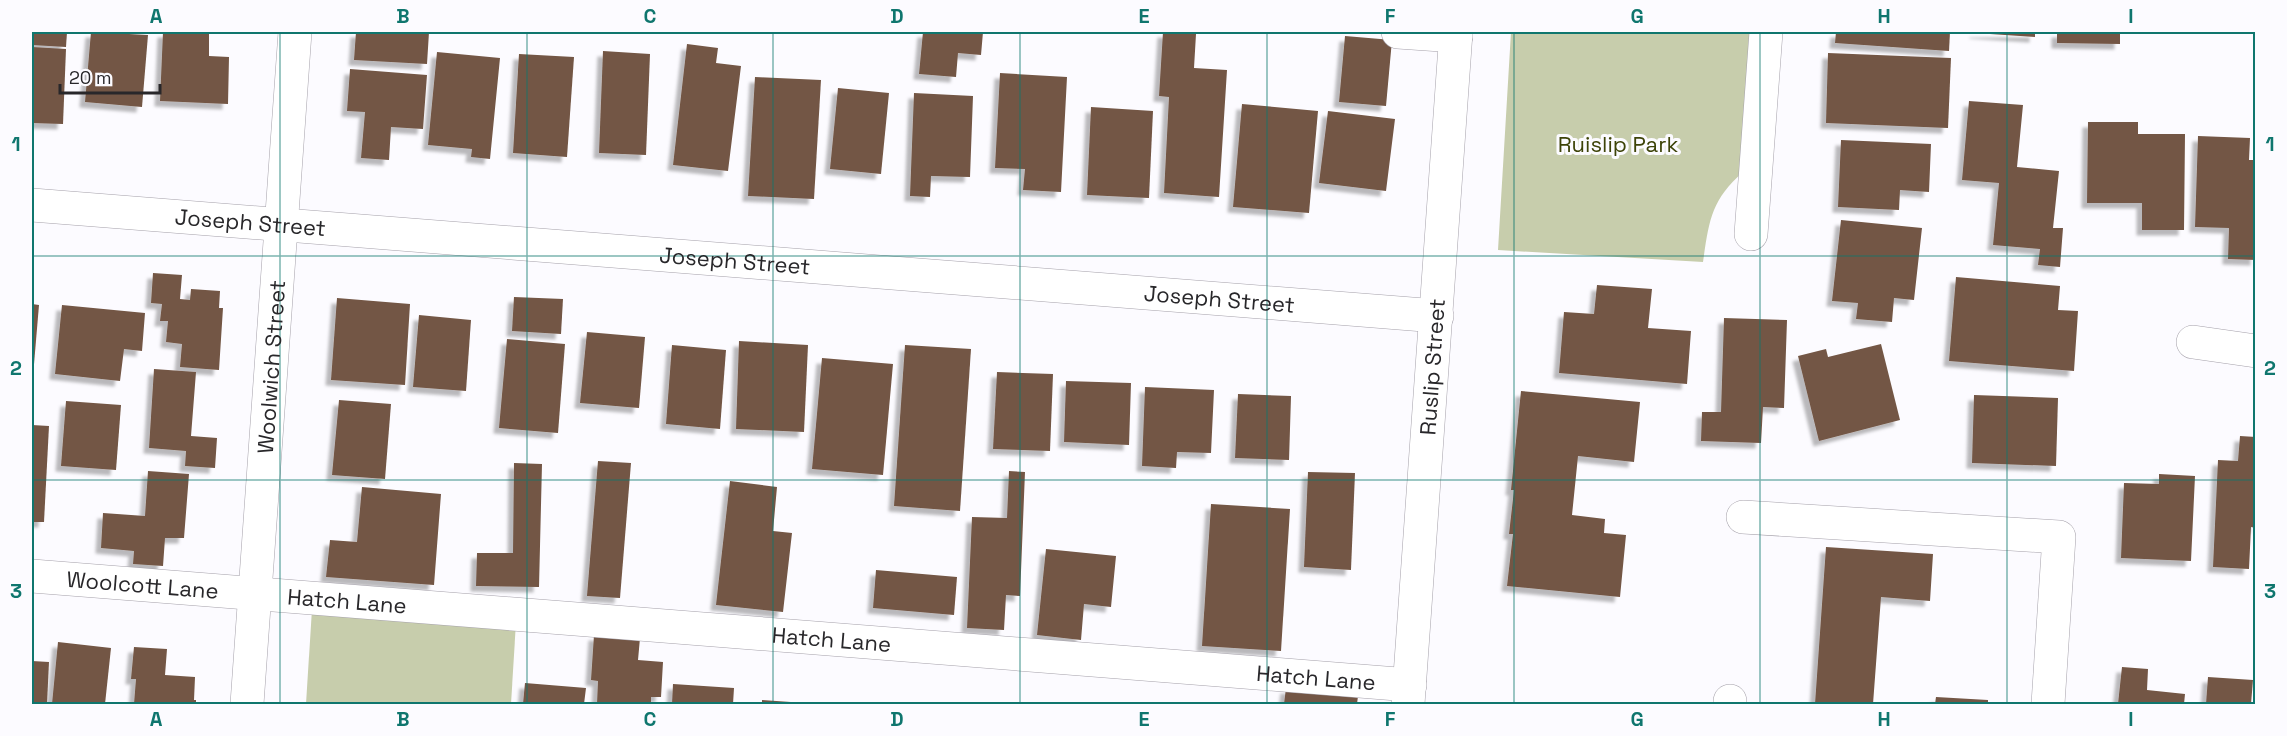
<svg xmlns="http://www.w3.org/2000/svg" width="2287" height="736" viewBox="0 0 2287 736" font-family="'Space Grotesk',sans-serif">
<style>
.green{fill:#c7cdac}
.building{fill:#735644;filter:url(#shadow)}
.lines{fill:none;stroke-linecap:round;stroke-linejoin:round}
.minor-casing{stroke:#a5a1aa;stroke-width:34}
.minor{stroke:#fff;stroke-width:33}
.grid{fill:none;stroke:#0f766e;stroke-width:1.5;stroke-opacity:0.55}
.labels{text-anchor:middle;stroke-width:6;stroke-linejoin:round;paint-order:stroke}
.park-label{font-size:22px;fill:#3d4308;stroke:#fcfbff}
.street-label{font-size:22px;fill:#28272a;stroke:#fcfbff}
.neatline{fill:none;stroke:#0f766e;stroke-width:2}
.grid-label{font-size:20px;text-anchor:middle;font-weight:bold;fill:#0f766e}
</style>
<defs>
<filter id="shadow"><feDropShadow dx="-5.5" dy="5.5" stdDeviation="1.5" flood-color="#0004"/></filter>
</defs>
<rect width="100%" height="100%" fill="#fcfbff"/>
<g class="green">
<path d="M1511 32H1752L1743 172C1711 200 1709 221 1703 262L1498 250Z"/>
<polygon points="312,609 516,622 511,704 306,704"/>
</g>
<g class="building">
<polygon points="32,32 67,32 66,47 32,45"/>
<polygon points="91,32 148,35 142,107 85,102"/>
<polygon points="163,32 209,32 209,56 229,57 228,104 160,101"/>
<polygon points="356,32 429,32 427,64 354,60"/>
<polygon points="923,32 983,32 981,55 958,53 956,77 919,74"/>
<polygon points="1163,32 1196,34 1194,68 1227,70 1219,197 1164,193 1169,97 1159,96"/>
<polygon points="1836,32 1950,32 1949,51 1835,43"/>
<polygon points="1975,32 2035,32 2035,37 1975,33"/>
<polygon points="2057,32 2120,32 2120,44 2057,43"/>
<polygon points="1345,36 1392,40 1386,106 1339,102"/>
<polygon points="687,44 718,48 716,63 741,66 728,171 673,165"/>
<polygon points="32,47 66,49 63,124 32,123"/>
<polygon points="603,51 650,54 646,155 599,153"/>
<polygon points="437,52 500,58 490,159 471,157 472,149 428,145"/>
<polygon points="1828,53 1951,58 1948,128 1826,123"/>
<polygon points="519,54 574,57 567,157 513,153"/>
<polygon points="350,69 427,75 423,129 391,127 389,160 361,158 365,112 347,111"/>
<polygon points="1000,73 1067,77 1061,192 1023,190 1025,169 995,168"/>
<polygon points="755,77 821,80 814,199 748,196"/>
<polygon points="838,88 889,93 881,174 830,169"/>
<polygon points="914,93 973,96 970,177 931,176 930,197 910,196"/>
<polygon points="1969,101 2023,105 2017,167 2059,171 2053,228 2063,228 2060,267 2038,265 2040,249 1993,245 1999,183 1962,180"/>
<polygon points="1242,104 1318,111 1309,213 1233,207"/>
<polygon points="1091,107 1153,111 1149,198 1087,195"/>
<polygon points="1328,111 1395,119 1386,191 1319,183"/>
<polygon points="2088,122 2138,122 2138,134 2185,134 2184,230 2142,230 2142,203 2087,203"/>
<polygon points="2198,136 2250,138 2249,160 2256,160 2256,260 2228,259 2229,228 2195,227"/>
<polygon points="1841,140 1931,144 1929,192 1900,190 1899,210 1838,207"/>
<polygon points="1841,220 1922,228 1914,300 1894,298 1892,322 1856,319 1858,303 1832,301"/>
<polygon points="153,273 182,275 180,299 190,300 191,289 220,291 219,308 223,308 219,370 180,367 182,344 166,342 168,321 160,321 162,304 151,303"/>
<polygon points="1956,277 2060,286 2058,310 2078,311 2074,371 1949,361"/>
<polygon points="1597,285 1652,289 1648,328 1691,331 1687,384 1559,373 1564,312 1594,314"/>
<polygon points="514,297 563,299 561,334 512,331"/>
<polygon points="337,298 410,304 405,385 331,380"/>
<polygon points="32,304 39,305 33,376 32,376"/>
<polygon points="62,305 145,313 142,351 124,349 120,381 55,374"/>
<polygon points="419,315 471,320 466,391 413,387"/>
<polygon points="1724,318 1787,320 1784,408 1763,407 1761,443 1701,441 1702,412 1721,412"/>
<polygon points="587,332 645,337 639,408 580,403"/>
<polygon points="507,339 565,344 558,433 499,428"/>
<polygon points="739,341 808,345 804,432 736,429"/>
<polygon points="1881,344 1900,420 1819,441 1798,356 1826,349 1828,357"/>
<polygon points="672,345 726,350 720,429 666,424"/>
<polygon points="905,345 971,349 960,511 894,506"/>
<polygon points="822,358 893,364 883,475 812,469"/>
<polygon points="154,369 196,372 191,436 217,438 215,468 185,466 186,451 149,448"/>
<polygon points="997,372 1053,374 1050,451 993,449"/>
<polygon points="1066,381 1131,383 1129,445 1064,442"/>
<polygon points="1145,387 1214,390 1211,453 1177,452 1176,468 1142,466"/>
<polygon points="1521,391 1640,402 1634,462 1578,456 1572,515 1605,519 1604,533 1626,535 1620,597 1507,586 1513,534 1509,534 1514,490 1511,490"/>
<polygon points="1238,394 1291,396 1289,460 1235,458"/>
<polygon points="1974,395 2058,398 2056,466 1972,463"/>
<polygon points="339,400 391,404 385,479 332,475"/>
<polygon points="66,401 121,405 116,470 61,466"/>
<polygon points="32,425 49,426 44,522 32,522"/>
<polygon points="2240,436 2256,437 2256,528 2251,527 2249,569 2213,567 2218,460 2238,461"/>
<polygon points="598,461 631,463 620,598 587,596"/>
<polygon points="514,463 542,464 539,587 476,586 477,553 513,553"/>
<polygon points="148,471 189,474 184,538 165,538 163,566 133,564 134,551 101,548 103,513 145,516"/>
<polygon points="1009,471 1025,472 1020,596 1006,595 1004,630 967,628 972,517 1007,518"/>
<polygon points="1308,472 1355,473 1351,570 1304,567"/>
<polygon points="2159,474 2195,476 2191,561 2121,558 2124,483 2159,484"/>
<polygon points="730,481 777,487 773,531 792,533 783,612 716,605"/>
<polygon points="362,487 441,494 434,585 326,577 330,540 357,542"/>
<polygon points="1211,504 1290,509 1281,651 1202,646"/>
<polygon points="1826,547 1933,554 1930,601 1881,597 1873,704 1815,704"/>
<polygon points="1046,549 1116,556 1111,607 1084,604 1081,640 1037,635"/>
<polygon points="876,570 957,577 954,615 873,608"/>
<polygon points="594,635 640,638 638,660 663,662 661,697 651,697 651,704 597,704 598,681 591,680"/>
<polygon points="58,642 111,648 105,704 52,704"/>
<polygon points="134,647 167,649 165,675 195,677 194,700 196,700 196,704 134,704 136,679 131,679"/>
<polygon points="32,661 49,662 47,704 32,704"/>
<polygon points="2122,667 2148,669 2147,690 2185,694 2184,704 2118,704"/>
<polygon points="2208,677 2253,680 2251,704 2206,704"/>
<polygon points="525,683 586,688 584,704 523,704"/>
<polygon points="673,684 734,688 733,704 672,704"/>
<polygon points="1286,688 1358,696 1357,704 1284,704"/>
<polygon points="1936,697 1988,700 1988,704 1935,704"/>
<polygon points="762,700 805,703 805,704 762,704"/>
</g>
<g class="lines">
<g class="minor-casing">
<g id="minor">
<polyline points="1398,32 1456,36"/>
<path id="s1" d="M32 205 1437 316"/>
<polyline points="1751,234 1766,32"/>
<polyline points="2193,342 2256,351"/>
<polyline points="1743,517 2059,537 2048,704"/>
<path id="s2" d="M32 576 1410 685"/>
<path id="s3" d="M247 704 295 32"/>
<path id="s4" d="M1408 704 1456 32"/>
<polyline points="1730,704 1730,701"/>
</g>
</g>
<use href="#minor" class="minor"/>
</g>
<path class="grid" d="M280 32V704M527 32V704M773 32V704M1020 32V704M1267 32V704M1514 32V704M1760 32V704M2007 32V704M32 256H2256M32 480H2256"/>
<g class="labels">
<g class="park-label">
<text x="1618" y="152">Ruislip Park</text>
</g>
<g class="street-label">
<text dy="8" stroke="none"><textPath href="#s1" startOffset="219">Joseph Street</textPath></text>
<text dy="8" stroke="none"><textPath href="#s1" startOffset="705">Joseph Street</textPath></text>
<text dy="8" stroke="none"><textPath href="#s1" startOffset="1191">Joseph Street</textPath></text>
<text dy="8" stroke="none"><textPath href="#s3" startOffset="338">Woolwich Street</textPath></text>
<text dy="8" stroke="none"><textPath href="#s4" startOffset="338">Ruslip Street</textPath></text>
<text dy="8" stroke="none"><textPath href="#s2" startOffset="111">Woolcott Lane</textPath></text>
<text dy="8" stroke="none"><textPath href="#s2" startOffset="316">Hatch Lane</textPath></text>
<text dy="8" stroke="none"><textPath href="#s2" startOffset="802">Hatch Lane</textPath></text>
<text dy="8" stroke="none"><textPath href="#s2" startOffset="1288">Hatch Lane</textPath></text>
</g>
</g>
<rect width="2287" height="736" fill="none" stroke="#fcfbff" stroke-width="66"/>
<path d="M60 84v9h100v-9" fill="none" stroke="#28272a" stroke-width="3"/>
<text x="69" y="84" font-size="18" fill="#28272a" stroke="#fcfbff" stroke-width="4.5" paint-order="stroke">20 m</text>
<rect x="33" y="33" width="2221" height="670" class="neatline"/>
<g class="grid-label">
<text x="156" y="23">A</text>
<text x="403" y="23">B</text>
<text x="650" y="23">C</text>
<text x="897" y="23">D</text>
<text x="1144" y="23">E</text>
<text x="1390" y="23">F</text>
<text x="1637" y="23">G</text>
<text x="1884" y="23">H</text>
<text x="2131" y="23">I</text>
<text x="16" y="151">1</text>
<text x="2270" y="151">1</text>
<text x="16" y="375">2</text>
<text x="2270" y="375">2</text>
<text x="16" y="598">3</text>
<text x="2270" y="598">3</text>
<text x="156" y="726">A</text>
<text x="403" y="726">B</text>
<text x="650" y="726">C</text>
<text x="897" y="726">D</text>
<text x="1144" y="726">E</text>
<text x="1390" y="726">F</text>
<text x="1637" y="726">G</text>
<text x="1884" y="726">H</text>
<text x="2131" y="726">I</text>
</g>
</svg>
